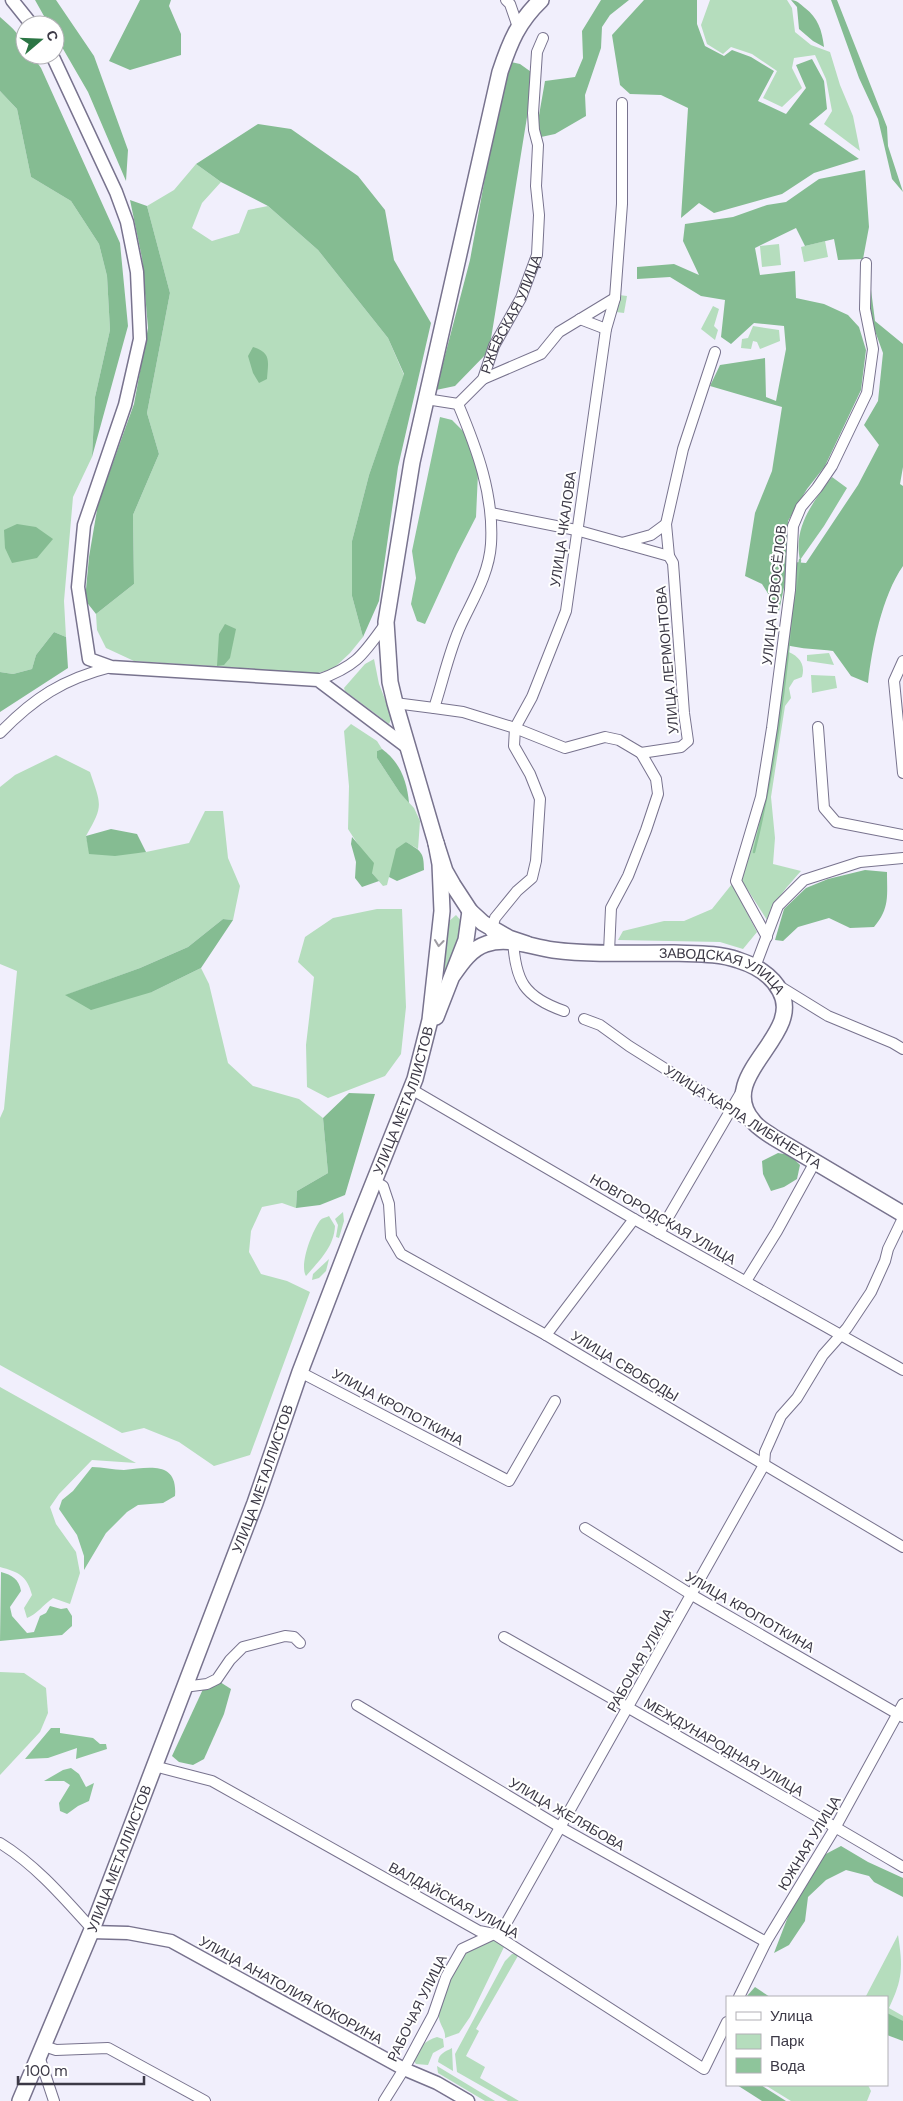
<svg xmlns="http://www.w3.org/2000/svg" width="903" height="2101" viewBox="0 0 903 2101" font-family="'DM Sans',sans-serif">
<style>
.green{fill:#b5ddbd}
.forest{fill:#85bc92}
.water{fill:#8ec59b}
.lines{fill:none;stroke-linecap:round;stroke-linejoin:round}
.stream{stroke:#8ec59b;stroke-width:2.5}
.minor-casing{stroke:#78738e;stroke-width:12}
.tertiary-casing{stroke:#78738e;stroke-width:15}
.primary-casing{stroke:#78738e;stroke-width:18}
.minor{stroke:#fff;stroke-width:10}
.tertiary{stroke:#fff;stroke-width:12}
.primary{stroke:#fff;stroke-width:15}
.oneway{stroke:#9e9ca2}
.labels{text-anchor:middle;stroke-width:4;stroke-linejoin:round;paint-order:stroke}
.street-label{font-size:14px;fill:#3c3946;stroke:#fff}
</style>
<rect width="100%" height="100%" fill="#f1effc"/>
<g class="green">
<polygon points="710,0 787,0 792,8 795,32 811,45 830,52 840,85 853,116 860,151 824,124 832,111 826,79 815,55 794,58 792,68 802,88 782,107 763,98 777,71 752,54 731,47 723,54 707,44 701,25"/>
<polygon points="0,91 17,109 31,177 71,201 99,244 107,276 110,330 95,397 92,457 73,497 64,601 66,637 54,632 36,655 32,669 13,674 0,672"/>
<polygon points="196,164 221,182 202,203 192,228 212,241 239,233 248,210 268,206 318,250 388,338 404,375 369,475 352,541 352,596 363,637 350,653 333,669 310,675 271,670 134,661 106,648 97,630 96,614 134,584 133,515 159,454 147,413 170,293 147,206 174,190"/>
<polygon points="825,241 828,257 804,262 801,247"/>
<polygon points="779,244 781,265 762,267 760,246"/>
<polygon points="619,295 627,296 624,313 616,312"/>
<polygon points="713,306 719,309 714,326 718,330 715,340 701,329"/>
<polygon points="753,326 779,330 780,341 760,349 757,342 753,341 751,349 741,348 742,339 748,338"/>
<path d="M784 650C798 655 806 663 802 677L794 680 789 688 791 698 785 706 771 797 775 838 773 864 801 871C788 886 774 900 767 920L740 878 748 846Z"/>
<polygon points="829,653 834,665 807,661 807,655"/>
<polygon points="374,659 379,684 392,717 389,724 345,691 344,688 365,664"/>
<polygon points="811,675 835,676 837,688 812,693"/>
<polygon points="351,724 377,741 382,749 377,751 377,758 400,793 414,808 420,821 418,849 406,842 389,877 387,885 383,886 372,873 359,846 348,829 349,786 344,731"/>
<path d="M56 755 90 772C101 805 104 805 86 836L90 854 146 852 189 843 205 811H223L228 858 240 886 233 920 223 919 188 947 140 968 66 995 152 992 201 968 209 984 228 1063 253 1086 299 1099 323 1118 328 1173 297 1191 296 1208 282 1203 262 1207 251 1231 249 1252 261 1274 287 1281 310 1292 250 1455 214 1466 179 1442 144 1428 122 1433 0 1365V1118L4 1109 17 971 0 964V787L15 775Z"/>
<polygon points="732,884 757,932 743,949 720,942 618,940 623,931 664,921 684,921 712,909"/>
<polygon points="377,909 402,909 406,1007 401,1054 385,1076 328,1098 307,1087 306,1045 314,977 298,962 305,937 333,918"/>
<polygon points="456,915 463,923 460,938 439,990 447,923"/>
<polygon points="343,1212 344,1221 339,1238 336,1237 338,1225 335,1219"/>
<path d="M329 1216 335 1226C334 1247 319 1261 306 1276 299 1265 312 1232 319 1222 321 1218 325 1218 329 1216Z"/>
<polygon points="329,1259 326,1271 319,1278 312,1280 313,1274"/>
<path d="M0 1387 136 1463 92 1460 59 1494 50 1507 56 1524 76 1552 80 1573 70 1604 53 1598C43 1605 37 1614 27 1618L24 1608 32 1595C27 1575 18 1572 0 1567Z"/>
<polygon points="0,1672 24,1673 46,1688 48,1713 40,1732 0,1775"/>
<path d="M898 1935C903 1967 903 1979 889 2008L903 2016V2023L887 2014V1997H867L866 1996Z"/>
<path d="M494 1939 504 1947 470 2017 459 2033 445 2038C446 2030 439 2024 439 2017 439 2000 455 1964 466 1952 472 1946 486 1943 494 1939Z"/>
<polygon points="512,1954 519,1954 476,2029 479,2031 466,2056 485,2067 480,2078 519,2101 508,2101 457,2072 455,2054 505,1961"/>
<path d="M437 2037 443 2039 444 2047 433 2053 428 2065 416 2064 414 2061C417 2047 425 2041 437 2037Z"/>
<path d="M452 2048 453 2071 438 2062C439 2053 445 2052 452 2048Z"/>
<polygon points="437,2066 495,2101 485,2101 438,2073"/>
<polygon points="765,2085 868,2085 871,2091 867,2101 791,2101"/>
</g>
<g class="forest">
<polygon points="35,0 56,0 94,56 128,150 126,181 88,92 55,35 55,25 49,25"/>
<polygon points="140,0 171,0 169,6 181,34 181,55 130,70 109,61"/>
<polygon points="601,0 629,0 610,15 602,27 601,48 585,95 586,116 555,134 541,137 538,121 545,81 575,77 583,58 582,31"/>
<polygon points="644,0 697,0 697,24 705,46 724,56 732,50 751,57 774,71 758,101 786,114 806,88 796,65 812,59 824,81 827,109 809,124 859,159 814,173 782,194 714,213 699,203 681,218 688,108 661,95 630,94 620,85 612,35"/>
<path d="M791 0C797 0 800 4 805 8 818 18 822 30 824 47L813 41 799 29 797 7Z"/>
<polygon points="831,0 837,0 887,127 888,146 903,192 892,179 878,119 859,78"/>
<path d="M0 17C12 28 25 37 25 55H32L41 68 120 243 128 326 92 457 95 397 110 330 107 276 99 244 71 201 31 177 17 109 0 91Z"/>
<polygon points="511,62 520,64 534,74 489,351 455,386 436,390 470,260 494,128"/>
<polygon points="258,124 291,129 358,176 385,210 394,260 431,323 398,467 379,601 363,637 352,596 352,541 369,475 404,374 388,338 318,250 268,206 221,182 196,164"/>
<polygon points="865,170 869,227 863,259 838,260 834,239 805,246 796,228 755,248 760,275 795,271 796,298 824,304 848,315 859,327 866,350 861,390 825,466 807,489 788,521 786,578 779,611 762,584 745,576 755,513 772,471 782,407 710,386 720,365 765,358 766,397 776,401 786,349 784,326 754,323 731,344 721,337 725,300 701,296 670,277 637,279 637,267 674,264 699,275 683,241 685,224 733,217 767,205 786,202 819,179"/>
<polygon points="130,200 147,206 170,293 147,413 159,454 133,515 134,584 96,614 85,600 89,557 98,504 134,404 148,328 142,258"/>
<path d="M869 274 875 321 903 344V467L900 484 903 486V566C882 596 872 647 868 683L851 676 833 651C818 649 801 649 786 645L794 562 806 563 858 485 879 445 864 425 878 401 883 353 871 320Z"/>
<path d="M253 347C272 353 268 362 267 379L259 383 253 373 248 356Z"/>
<polygon points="17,524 36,527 53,539 37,558 12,563 5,548 4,530"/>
<polygon points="225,624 236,629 230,658 224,665 217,666 219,634"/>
<polygon points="54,632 66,637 68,668 0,712 0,672 13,674 32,669 36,655"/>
<path d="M382 749C400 762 407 781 409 803L400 793 377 758V751Z"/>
<polygon points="111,829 137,834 146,852 115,856 89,854 86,836"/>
<polygon points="352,837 374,863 372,873 379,881 362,887 355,878 356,862 351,844"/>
<path d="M406 842C421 851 424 852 424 870L397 881 389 877 396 849Z"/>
<path d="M865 870 887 872C887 896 890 908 874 927L850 928 829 918 798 927 783 941 775 940 784 909 806 888 828 879Z"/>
<polygon points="223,919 233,920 201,968 152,992 91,1010 65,995 140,968 188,947"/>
<polygon points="349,1093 375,1094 345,1195 320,1205 296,1208 297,1191 328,1173 323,1118"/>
<polygon points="778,1153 790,1155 800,1165 797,1179 784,1187 771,1191 763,1174 762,1161"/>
<polygon points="220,1682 231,1689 224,1714 204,1759 193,1765 179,1762 172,1756 204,1687"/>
<polygon points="841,1846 868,1862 903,1878 903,1897 874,1882 869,1876 846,1870 826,1880 808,1897 805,1921 789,1945 774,1953 789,1914 822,1856"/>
<polygon points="755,1987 770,1997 746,1997"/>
<polygon points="887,2013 903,2021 903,2041 887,2035"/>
<polygon points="737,2085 761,2085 786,2101 762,2101"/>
</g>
<g class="water">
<polygon points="440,417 452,420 466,434 478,473 476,517 457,554 425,624 417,621 411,604 416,578 412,551"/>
<path d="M832 477 847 488 824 526 800 560C793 527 813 502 832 477Z"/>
<path d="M92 1467C103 1467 113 1470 124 1470 148 1468 178 1460 175 1496L163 1503 138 1505 127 1512 106 1533 84 1570V1556L77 1535 59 1509 62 1500 73 1491Z"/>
<path d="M1 1572C12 1575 19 1579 21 1591L10 1607 12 1616 27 1633 34 1632 40 1616 46 1613 50 1606 61 1609 67 1608 72 1616V1626L62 1635 0 1641Z"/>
<polygon points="51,1728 60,1728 60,1733 93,1738 100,1744 106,1744 107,1749 76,1759 77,1748 48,1758 25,1759"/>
<polygon points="71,1768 79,1774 86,1787 94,1783 89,1801 78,1806 67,1814 60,1811 59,1803 70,1785 64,1781 44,1781 63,1770"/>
</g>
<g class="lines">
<g class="stream">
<polyline points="794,599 800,560"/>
<path d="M754 852C773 776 784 699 791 622"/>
</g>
<g class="minor-casing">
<g id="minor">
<polyline points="506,0 510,4 518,27"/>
<polyline points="580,319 606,329"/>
<polyline points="483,379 541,354 559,332 615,298"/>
<polyline points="426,399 458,404"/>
<polyline points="491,513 576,530 669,556"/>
<polyline points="622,543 651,535 666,524"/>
<polyline points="903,661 894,681 903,773"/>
<path d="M318 680C357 666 363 655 386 623"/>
<path id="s1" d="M395 703 434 708C443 681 449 651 461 625 473 599 489 574 491 544 494 495 477 449 458 404L483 379 494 346 521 298 537 255 539 215 536 186 538 145 534 130 533 113 537 52 543 38"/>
<polyline points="434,708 463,712 515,728 565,748 605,737 619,740 641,753"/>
<polyline points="818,727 824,808 836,822 903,835"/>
<path d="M0 733C34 698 63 679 111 667"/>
<polyline points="491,932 495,918 517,891 532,878 536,861 540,799 530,774 514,746 515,728 532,697 566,611 606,329 615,298 622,204 622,103"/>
<polyline points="767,937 736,881 761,797 772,728 790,590 793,526 801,507 817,488 832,466 867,393 873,349 865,309 866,263"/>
<path d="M513 939C515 981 524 997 564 1011"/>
<polyline points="609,952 611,908 628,876 646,830 658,794 656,779 641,753 681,747 688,741 684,713 673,563 669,556 666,524 683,449 715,352"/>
<polyline points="755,967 778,906 804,880 860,862 903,858"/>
<polyline points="776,984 828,1016 893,1043 903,1049"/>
<polyline points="584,1019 600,1025 629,1046 753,1124"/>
<polyline points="411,1089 634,1219 903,1370"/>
<polyline points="374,1181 383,1186 389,1204 391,1237 401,1254 546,1335 903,1547"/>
<polyline points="659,1233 743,1089"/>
<polyline points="746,1281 777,1231 815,1162"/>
<polyline points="546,1335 634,1219"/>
<polyline points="300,1372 509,1481 555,1401"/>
<polyline points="585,1528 692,1595 903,1717"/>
<path d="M504 1637C638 1713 771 1789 903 1867"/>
<polyline points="184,1687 207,1684 217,1679 230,1660 243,1647 285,1636 294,1637 300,1643"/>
<polyline points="357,1705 560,1827 766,1942"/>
<polyline points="154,1766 212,1781 479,1931 494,1934 704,2069 727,2022"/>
<path d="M0 1843C36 1865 64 1898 92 1929"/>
<polyline points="739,1997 766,1942 835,1828 903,1704"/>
<polyline points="44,2046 56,2050 108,2048 205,2101"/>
<polyline points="39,2056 54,2101"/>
<polyline points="384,2101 404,2069 433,2015 446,1977 462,1949 494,1934 504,1927 764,1465 765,1452 781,1416 797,1398 823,1355 847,1328 871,1292 885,1261 888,1249 903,1218"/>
</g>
</g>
<g class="tertiary-casing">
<g id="tertiary">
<polyline points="12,0 32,25"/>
<polyline points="52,55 116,192 127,222 137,272 140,339 125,405 84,525 78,587 89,659 111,667 318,680 407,747"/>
<polyline points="91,1932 128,1933 171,1941 404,2069 437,2083 468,2101"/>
</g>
</g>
<g class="primary-casing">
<g id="primary">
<path d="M527 944 509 938 483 923 470 911 453 885 445 871 436 843 395 703 390 682 386 622 412 462 500 72C510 42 518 22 541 0"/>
<path id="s2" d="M453 975C462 962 471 949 486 944 508 936 530 947 553 950 593 955 634 953 674 953 695 954 718 953 738 960 754 965 772 975 780 991 805 1035 714 1076 753 1121 758 1128 766 1132 773 1137L903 1214"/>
<polyline points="436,1017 466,940 470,911"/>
<path id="s3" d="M20 2101 91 1932 255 1503 300 1372 353 1234 415 1079 430 1020 442 911 440 864 436 843"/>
</g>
</g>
<use href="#minor" class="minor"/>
<use href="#tertiary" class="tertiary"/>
<use href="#primary" class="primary"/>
</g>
<defs><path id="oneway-chevron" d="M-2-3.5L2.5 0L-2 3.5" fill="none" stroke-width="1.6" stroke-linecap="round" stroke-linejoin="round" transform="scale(1.25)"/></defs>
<use class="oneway" href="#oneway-chevron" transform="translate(439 943) rotate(96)"/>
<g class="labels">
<g class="street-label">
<text dy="5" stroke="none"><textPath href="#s1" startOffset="465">РЖЕВСКАЯ УЛИЦА</textPath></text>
<text transform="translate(563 529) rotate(-82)" y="5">УЛИЦА ЧКАЛОВА</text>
<text transform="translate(774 595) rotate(-84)" y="5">УЛИЦА НОВОСЁЛОВ</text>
<text transform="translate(667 660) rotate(-95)" y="5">УЛИЦА ЛЕРМОНТОВА</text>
<text dy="5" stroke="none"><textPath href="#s2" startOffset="288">ЗАВОДСКАЯ УЛИЦА</textPath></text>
<text dy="5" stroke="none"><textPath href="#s3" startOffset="1072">УЛИЦА МЕТАЛЛИСТОВ</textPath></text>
<text transform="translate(743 1117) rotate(32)" y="5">УЛИЦА КАРЛА ЛИБКНЕХТА</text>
<text transform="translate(663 1219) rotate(30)" y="5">НОВГОРОДСКАЯ УЛИЦА</text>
<text transform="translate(625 1366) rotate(31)" y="5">УЛИЦА СВОБОДЫ</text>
<text transform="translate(398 1407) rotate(28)" y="5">УЛИЦА КРОПОТКИНА</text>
<text dy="5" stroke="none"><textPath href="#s3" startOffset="668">УЛИЦА МЕТАЛЛИСТОВ</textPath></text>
<text transform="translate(750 1612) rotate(30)" y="5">УЛИЦА КРОПОТКИНА</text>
<text transform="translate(640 1660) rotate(-60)" y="5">РАБОЧАЯ УЛИЦА</text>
<text transform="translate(724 1747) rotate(30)" y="5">МЕЖДУНАРОДНАЯ УЛИЦА</text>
<text transform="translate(567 1814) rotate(30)" y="5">УЛИЦА ЖЕЛЯБОВА</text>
<text transform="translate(809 1843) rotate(-59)" y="5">ЮЖНАЯ УЛИЦА</text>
<text dy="5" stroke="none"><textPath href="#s3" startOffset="262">УЛИЦА МЕТАЛЛИСТОВ</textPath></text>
<text transform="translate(454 1900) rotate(28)" y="5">ВАЛДАЙСКАЯ УЛИЦА</text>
<text transform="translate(291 1990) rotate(29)" y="5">УЛИЦА АНАТОЛИЯ КОКОРИНА</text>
<text transform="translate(417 2008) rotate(-64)" y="5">РАБОЧАЯ УЛИЦА</text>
</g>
</g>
<rect x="726" y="1996" width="162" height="90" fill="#ffffff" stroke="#b1b0b5"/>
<rect x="736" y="2012" width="25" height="8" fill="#ffffff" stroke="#b1b0b5"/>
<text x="770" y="2021" font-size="15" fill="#3c3946">Улица</text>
<rect x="736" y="2034" width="25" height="15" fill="#b5ddbd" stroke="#b1b0b5"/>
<text x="770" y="2046" font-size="15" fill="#3c3946">Парк</text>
<rect x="736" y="2058" width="25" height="15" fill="#8ec59b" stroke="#b1b0b5"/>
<text x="770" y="2071" font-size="15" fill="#3c3946">Вода</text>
<g transform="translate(40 40) rotate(71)"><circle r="24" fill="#ffffff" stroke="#b1b0b5"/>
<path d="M0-4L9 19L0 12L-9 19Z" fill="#2b7544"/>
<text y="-8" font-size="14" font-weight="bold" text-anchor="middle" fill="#3c3946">С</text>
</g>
<path d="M18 2076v8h126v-8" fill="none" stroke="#3c3946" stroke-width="2.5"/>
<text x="25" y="2076" font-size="15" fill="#3c3946" stroke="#ffffff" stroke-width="4" paint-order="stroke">100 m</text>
</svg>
